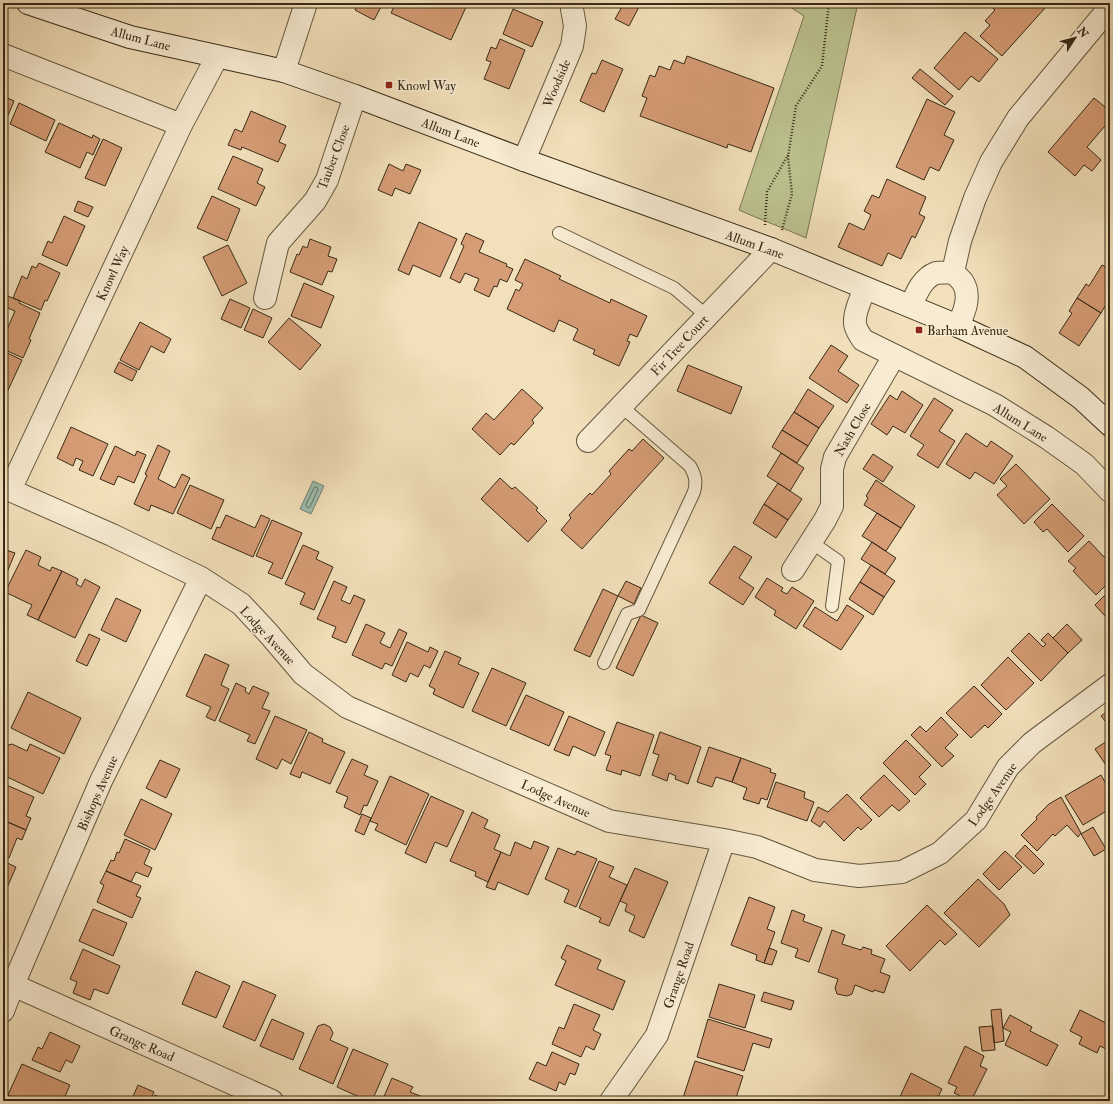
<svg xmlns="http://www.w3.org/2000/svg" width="1113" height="1104" font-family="'IM FELL Double Pica',serif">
<rect width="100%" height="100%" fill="#f2e0ba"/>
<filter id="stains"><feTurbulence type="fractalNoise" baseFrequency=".005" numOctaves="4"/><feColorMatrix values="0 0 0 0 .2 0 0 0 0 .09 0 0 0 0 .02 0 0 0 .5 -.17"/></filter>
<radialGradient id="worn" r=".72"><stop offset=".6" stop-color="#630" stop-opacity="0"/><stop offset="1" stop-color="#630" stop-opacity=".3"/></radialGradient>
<path fill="#bcc28f" stroke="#7a7653" d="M784,3H858L806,238C784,228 761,220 739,210L804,16Z"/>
<path fill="#9bbdae" stroke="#738272" d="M313,481L324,486L311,514L300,509Z"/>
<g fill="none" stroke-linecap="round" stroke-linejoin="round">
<path stroke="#6a7462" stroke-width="1" d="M315,487H317L318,489L310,507L308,508L306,505Z"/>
</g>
<path fill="#d59c75" stroke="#382a17" d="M359,3H383L374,20L355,10Z
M396,3H463L462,5L466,7L451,40L391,13Z
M624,3H641L629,26L615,19Z
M987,3H1039L1045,8L1002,56L980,36L990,25L985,21L995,10Z
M513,9L543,22L532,47L503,34Z
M965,32L998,59L979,82L971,76L959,90L934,68Z
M500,39L525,50L509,89L484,79L491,62L486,60L491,47L496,49Z
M687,56L774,88L751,152L728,144L727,148L640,116L647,98L642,96L650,75L655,77L659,66L670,70L674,60L684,64Z
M602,60L623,69L604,112L580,101L592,73L596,74Z
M920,69L953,96L945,105L912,78Z
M3,96L14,101L7,118L3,116Z
M1094,98L1110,111V120L1087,147L1101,160L1092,171L1084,165L1075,176L1048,152Z
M927,99L955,112L944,135L954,140L939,171L930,167L924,180L896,167Z
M19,103L55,120L46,141L10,124Z
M251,111L286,126L279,142L286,145L278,162L242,147L241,150L228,145L235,129L242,132Z
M59,123L92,138L93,135L100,139L93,155L87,152L80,168L45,152Z
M103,139L122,148L105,186L85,178Z
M233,156L263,169L257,183L265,187L256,206L218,189Z
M389,164L403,171L406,164L421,170L410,194L395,188L392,196L378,190Z
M887,179L926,197L919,214L925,217L915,238L912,236L901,259L888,253L882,266L838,247L849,223L864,230L871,215L864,211L872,195L879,198Z
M212,196L240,209L227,241L197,228Z
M78,201L93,207L88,217L74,211Z
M64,216L85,226L67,266L42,255L48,241L52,243Z
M419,222L457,239L440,277L413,265L409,275L398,270Z
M466,233L484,241L479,252L507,264L506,266L513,269L507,282L500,279L497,287L494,286L489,297L474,290L479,279L465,273L460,283L450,278L464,246L461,244Z
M310,239L331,247L328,256L337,259L332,272L328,271L322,285L290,272L297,254L299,255L303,246L307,248Z
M228,245L247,283L222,296L203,257Z
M525,259L561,276L559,279L610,303L611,299L647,316L637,337L630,334L627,341L630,342L619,366L593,354L595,350L573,340L578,329L559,320L554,332L507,309L516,289L519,291L523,284L515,280Z
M39,263L60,273L47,301L45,300L41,310L13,298L22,276L27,279L32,266L36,268Z
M1102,265L1110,269V298L1101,313L1077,298L1086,284L1089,286Z
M304,283L334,296L321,328L291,316Z
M3,294L20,301L19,303L40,313L29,339L31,340L23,358L3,349V344L5,340L3,339L15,311L3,306Z
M1077,298L1101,313L1079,346L1059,333L1072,313L1069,311Z
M230,299L250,308L241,328L221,319Z
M253,309L272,318L263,338L244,330Z
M289,318L321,345L300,370L268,342Z
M140,322L171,339L164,353L151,346L139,370L120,360Z
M831,345L848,356L838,371L859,385L847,403L809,378Z
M3,351L22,360L3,401Z
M119,362L137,371L132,381L114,372Z
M688,365L742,387L731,414L677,391Z
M522,389L543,408L532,420L534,423L514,445L511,443L500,455L472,429L486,413L494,420Z
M808,389L834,406L819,428L794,412Z
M902,391L923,405L905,433L893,426L887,435L871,424L890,395L897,400Z
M934,398L953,410L939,431L955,441L938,468L917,455L924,445L910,436Z
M794,412L819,428L808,446L782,430Z
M71,427L108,444L93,476L79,470L83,461L76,458L73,466L57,458Z
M782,430L808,446L797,463L772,447Z
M966,433L987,447L991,441L1013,456L994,484L975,472L970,479L946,464Z
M643,439L664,458L582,549L561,530L571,518L569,515L590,493L592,495L611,474L609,471L629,449L632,451Z
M158,445L170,451L158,479L175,488L182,474L190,478L173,514L151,505L149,511L134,504L147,475L145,474Z
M115,446L135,456L137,451L146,455L134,483L118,476L114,485L100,479Z
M781,453L804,468L790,491L767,476Z
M873,454L893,467L883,482L863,469Z
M1016,464L1050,499L1024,524L997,495L1007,486L1000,479Z
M500,478L512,489L515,487L538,508L536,510L547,521L528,542L481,499Z
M876,480L915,506L901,528L864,505L868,498L866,496Z
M778,483L802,499L788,520L764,504Z
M190,485L224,500L211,529L177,513Z
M764,504L788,520L776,538L753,523Z
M1052,504L1084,536L1068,552L1047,529L1043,532L1034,522Z
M877,513L901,528L886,551L862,536Z
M226,515L255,528L261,515L270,519L253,557L212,539L217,527L220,528Z
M272,520L302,533L282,579L268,573L273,563L256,556Z
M3,539L7,540L3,549L15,553L3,582Z
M1089,541L1104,557L1110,551V581L1096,595L1073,571L1076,568L1068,561Z
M872,542L896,558L885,574L861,559Z
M303,545L319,552L316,559L333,567L314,610L300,604L305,593L285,584Z
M734,546L752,557L739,578L754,588L743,605L709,583Z
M26,550L41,557L38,565L50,571L52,567L62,571L38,620L27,615L32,605L5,592Z
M871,565L895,581L884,597L860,582Z
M62,571L78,579L76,584L81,587L85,579L100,587L75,638L38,620Z
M767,578L783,588L781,591L787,594L792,587L814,601L796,629L774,615L776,611L755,597Z
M334,581L347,587L341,600L350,604L354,595L365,600L346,643L332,637L336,627L317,619Z
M626,581L641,588L634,604L618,596Z
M860,582L884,597L873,615L849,599Z
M603,589L618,596L590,657L574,650Z
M1110,590V611L1105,616L1095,605Z
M116,598L141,610L126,642L101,630Z
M847,605L864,616L841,650L803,626L815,607L837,621Z
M641,615L658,623L633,676L616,668Z
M366,624L385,633L380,643L390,648L399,629L407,633L392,666L385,663L382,669L352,655Z
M1067,624L1082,640L1068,653L1053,638Z
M1029,633L1043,647L1046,644L1041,640L1048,633L1068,653L1041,681L1011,651Z
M89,634L100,639L87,666L76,661Z
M407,642L428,652L430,647L438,651L430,668L424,665L418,677L410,673L406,682L392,675Z
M445,651L461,658L458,664L479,673L463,708L433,694L435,689L429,686Z
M205,654L229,665L221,685L229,689L215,721L206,717L211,707L186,696Z
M1008,657L1034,683L1006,710L981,685Z
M492,668L526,683L506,726L472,711Z
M236,683L246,688L245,691L249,694L253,686L269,693L262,708L270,711L255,744L247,741L250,735L219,721Z
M974,686L1002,714L988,728L985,725L971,738L946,713Z
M28,692L81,718L64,754L11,728Z
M526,695L564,712L549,746L510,729Z
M1110,709V727L1101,716Z
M275,716L307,730L291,764L282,759L277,769L256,759Z
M569,716L605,732L595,756L573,746L569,756L554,750Z
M941,717L958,735L945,748L954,756L942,767L911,735L920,726L926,732Z
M617,722L654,735L640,776L622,770L621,775L606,770L611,756L605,754Z
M309,732L323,739L322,742L345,752L330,784L302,772L300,778L290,774Z
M660,732L701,747L688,784L675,779L676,776L669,773L667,781L652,775L659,755L653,753Z
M1110,739V767L1108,768L1095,749Z
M906,740L931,765L919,777L926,784L915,795L883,763Z
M12,744L27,751L30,744L60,758L43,794L3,775V751L5,746Z
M709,747L741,758L732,782L716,777L712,787L697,782Z
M741,758L771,769L770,772L776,774L767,800L761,798L759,804L743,799L747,788L732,782Z
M352,759L368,766L364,775L378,781L367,806L364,805L360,815L344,807L348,797L336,792Z
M160,760L180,769L166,798L146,788Z
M884,775L910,801L899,811L892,805L879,817L860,798Z
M1101,775L1110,791V809L1083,825L1065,796Z
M390,776L429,794L406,845L375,830L378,824L370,821Z
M776,782L805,792L804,798L814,802L807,821L767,807Z
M4,784L34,797L26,816L31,818L26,830L3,820Z
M847,794L872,820L861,830L858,827L844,841L824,821L820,827L811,821L818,807L828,812Z
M431,796L464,811L447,847L435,842L426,863L405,853Z
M1061,797L1081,833L1078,837L1067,825L1055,836L1053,834L1037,851L1021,835L1037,819L1036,817L1049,804Z
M141,799L172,814L155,850L124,835Z
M472,812L488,820L484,828L500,835L494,849L501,852L488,882L475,876L476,872L450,861Z
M362,814L371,818L364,835L355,831Z
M3,820L26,830L22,840L17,838L9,858L3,855Z
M1093,827L1106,849L1094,856L1081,834Z
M125,839L150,850L144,864L152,868L148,877L136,872L131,882L106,871L111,860L114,861L117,852L119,853Z
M534,841L549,847L528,895L498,882L495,890L486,887L501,852L510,856L515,842L531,849Z
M1025,845L1044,864L1034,874L1015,856Z
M558,848L575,855L577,851L597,859L576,907L564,902L569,890L545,879Z
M1005,851L1022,867L999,890L983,874Z
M3,861L16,867L3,897Z
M599,861L614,867L609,877L627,885L609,926L599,922L601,918L579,908Z
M635,868L668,882L644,938L629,931L635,916L625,911L627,904L620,901Z
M106,871L141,886L136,896L141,898L132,918L97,902L104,885L100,883Z
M978,879L1004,904L1010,915L979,947L944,913Z
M749,897L775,907L767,929L775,932L764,963L756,960L757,955L731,945Z
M927,905L957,934L945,945L940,940L910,971L886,946Z
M93,909L127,923L113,956L79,941Z
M792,910L805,915L803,921L822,928L809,962L795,957L798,949L781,943Z
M832,930L845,935L842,944L861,950L863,947L872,950L871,954L885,959L880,972L890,976L884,993L874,990L873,992L855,985L852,994L847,996L837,994L835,988L838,979L818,972Z
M567,945L601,960L597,969L625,981L613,1010L555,985L566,961L561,958Z
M769,948L777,951L772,965L764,963Z
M83,949L120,966L108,994L94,989L90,1000L73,993L77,982L70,979Z
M196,971L230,986L216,1018L182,1004Z
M243,981L276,995L255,1041L223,1027Z
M719,984L755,995L745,1028L709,1017Z
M764,992L794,1001L791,1010L761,1001Z
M574,1004L600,1015L593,1030L601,1034L594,1050L586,1046L581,1057L552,1044L559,1027L564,1029Z
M1001,1009L1004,1041L994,1043L991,1010Z
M1080,1010L1110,1025V1051L1100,1046L1097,1053L1079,1044L1082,1037L1070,1031Z
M1010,1015L1032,1027L1030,1031L1058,1045L1047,1066L1005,1045L1011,1032L1003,1028Z
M272,1019L304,1033L293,1060L260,1046Z
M708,1019L772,1039L769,1048L753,1043L744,1071L697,1057Z
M324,1024L330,1027L333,1033L330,1040L348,1048L333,1084L299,1069L318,1026Z
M993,1026L995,1050L982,1051L979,1027Z
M50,1032L80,1046L72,1063L66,1060L60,1072L32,1060L38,1047L42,1049Z
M965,1046L984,1056L980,1066L987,1069L971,1101L954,1093L957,1087L948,1083Z
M353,1049L388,1064L372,1101H368L337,1087Z
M552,1052L579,1064L575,1075L570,1073L565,1085L559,1082L556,1091L529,1079L537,1062L546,1066Z
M695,1061L743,1076L735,1101H682Z
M22,1064L70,1085L63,1101H21L8,1095Z
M911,1073L942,1089L936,1101H898Z
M392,1078L413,1087L410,1092L423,1097L421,1101H382Z
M138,1085L154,1092L150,1101H131Z
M155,1095L167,1101H152Z"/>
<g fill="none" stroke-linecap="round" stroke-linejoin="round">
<defs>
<path id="service" d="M559,233L674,288L707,316
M811,542L838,561L832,606
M604,663L627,614L639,610L694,492C697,481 695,475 690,466L621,406"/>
<path id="minor" d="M3,55L181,125
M284,71L306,3
M524,160L572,46L575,26L571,3
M953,272L960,241L975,198L991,162L1018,118L1110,7
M865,289C861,297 854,314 855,323C855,329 860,335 863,340L995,405L1046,437L1084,464L1110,491
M265,298L278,243L315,201L327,180L355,96
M911,306C916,294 922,278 936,273C941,272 948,273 953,272C956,275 959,278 962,281C972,295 964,313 958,326
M588,441L771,249
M3,487L112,535L201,578L241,604L269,634L303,674L347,707L609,821L724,840L757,847L815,870L859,876L902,872L940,853L976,820L1008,767L1032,743L1110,685
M10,490L181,125L217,57
M793,570L825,520L832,506V469L835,457L894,356
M13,985L272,1101
M3,1011L13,985L101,781L201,578
M611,1101L657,1035L724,840"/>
<path id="secondary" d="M28,3L130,37L284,71L355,96L524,160L771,249L958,326L1025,357L1081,398L1110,425"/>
</defs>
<use href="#service" stroke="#665840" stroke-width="14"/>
<use href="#minor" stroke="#665840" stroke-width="24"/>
<use href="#secondary" stroke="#382a17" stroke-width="24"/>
<path stroke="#382a17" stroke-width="2.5" stroke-dasharray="1 2" stroke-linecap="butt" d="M765,225L767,192L788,155
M782,230L792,194L788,157L796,106L822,66L829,3"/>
<use href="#service" stroke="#f7ebd2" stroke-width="12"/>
<use href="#minor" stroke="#f7ebd2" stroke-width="22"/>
<use href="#secondary" stroke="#f7ebd2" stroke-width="22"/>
</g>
<g fill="#8f2418" stroke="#f7ebd2" stroke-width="1.5">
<rect x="385" y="81" width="8" height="8" rx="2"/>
<rect x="915" y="326" width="8" height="8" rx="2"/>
</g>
<g text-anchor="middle" stroke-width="3" stroke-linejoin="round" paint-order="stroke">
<g font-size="13" fill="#382a17" stroke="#f7ebd2">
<text transform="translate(141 38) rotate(15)" y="5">Allum Lane</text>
<text transform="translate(556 83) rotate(-67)" y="5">Woodside</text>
<text transform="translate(451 132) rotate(21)" y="5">Allum Lane</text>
<text transform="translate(333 157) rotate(-69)" y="5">Tauber Close</text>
<text transform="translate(755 244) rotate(20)" y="5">Allum Lane</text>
<text transform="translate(112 273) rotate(-65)" y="5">Knowl Way</text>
<text transform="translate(679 345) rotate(-47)" y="5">Fir Tree Court</text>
<text transform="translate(1021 422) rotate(32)" y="5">Allum Lane</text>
<text transform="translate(852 429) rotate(-60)" y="5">Nash Close</text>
<text transform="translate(268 635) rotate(47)" y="5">Lodge Avenue</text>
<text transform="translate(97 793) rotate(-66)" y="5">Bishops Avenue</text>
<text transform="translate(992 794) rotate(-55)" y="5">Lodge Avenue</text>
<text transform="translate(556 798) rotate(24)" y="5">Lodge Avenue</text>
<text transform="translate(678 975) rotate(-71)" y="5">Grange Road</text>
<text transform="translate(142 1043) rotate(24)" y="5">Grange Road</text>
</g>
<g font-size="13" fill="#382a17" stroke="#f7ebd2" text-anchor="start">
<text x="397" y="90">Knowl Way</text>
<text x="927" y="335">Barham Avenue</text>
</g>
</g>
<rect width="1113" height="1104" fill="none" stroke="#f2e0ba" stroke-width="16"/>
<rect x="4" y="4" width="1105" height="1096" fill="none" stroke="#382a17" stroke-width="2"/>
<rect x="8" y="8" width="1097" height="1088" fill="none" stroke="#382a17"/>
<g transform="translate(1075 38) rotate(54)" stroke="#f7ebd2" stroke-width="3" paint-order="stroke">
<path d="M0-3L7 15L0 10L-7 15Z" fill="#382a17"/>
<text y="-6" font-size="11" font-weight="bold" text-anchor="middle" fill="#382a17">N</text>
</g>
<rect width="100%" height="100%" filter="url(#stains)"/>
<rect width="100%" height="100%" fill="url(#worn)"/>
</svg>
